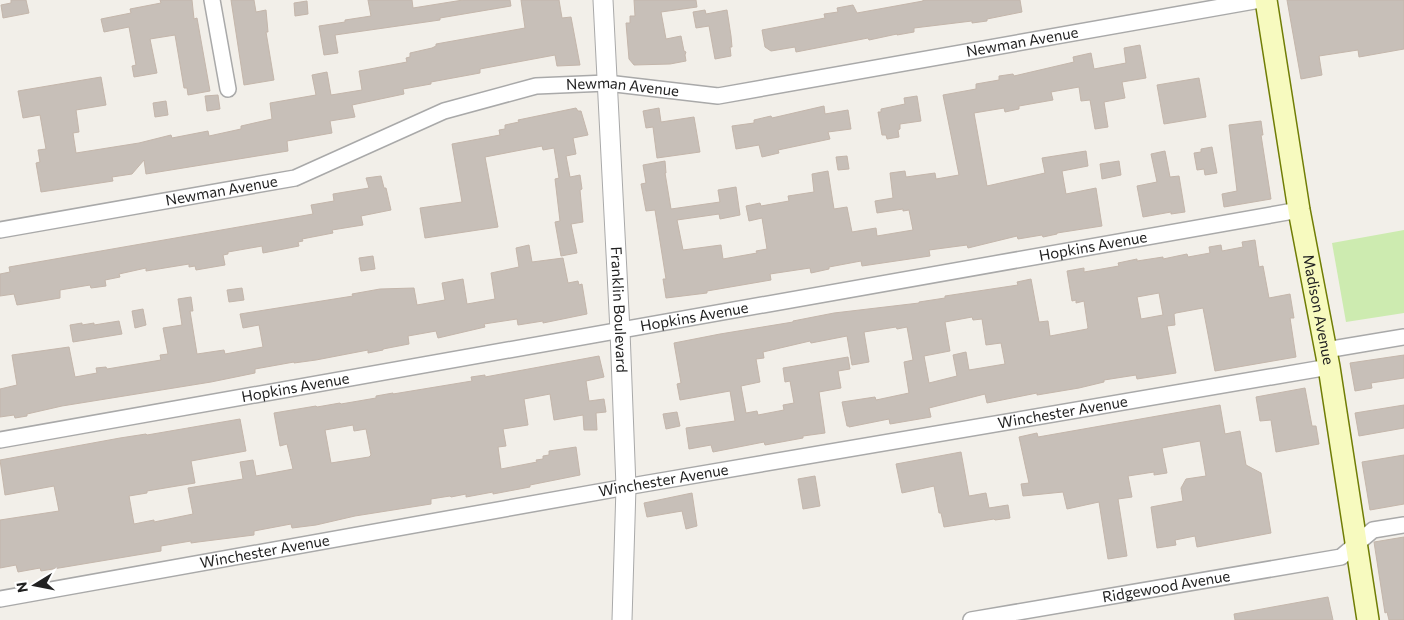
<svg xmlns="http://www.w3.org/2000/svg" width="1404" height="620" font-family="Commissioner,sans-serif">
<rect width="100%" height="100%" fill="#f2efe9"/>
<path fill="#cdebb0" d="M1404,230V313L1346,322L1332,243Z"/>
<path fill="#c7bfb8" stroke="#c4b6ab" fill-rule="evenodd" d="M11,0H26L29,13L3,18L1,5L11,3Z
M160,0H192L194,19L197,18L210,91L188,95L187,88H184L175,35L150,39L157,73L134,77L132,66L136,65L129,27L104,32L101,19L131,13L130,9L161,3Z
M231,0H254L256,12L266,10L268,32H266L274,80L244,85Z
M368,0H412L413,8L463,0H510L511,6L440,18V20L335,35L338,53L324,55L319,26L345,22V20L371,16Z
M521,0H559L562,18L571,17L580,65L557,66L555,55L480,69V73L431,82V84L403,89L404,94L352,105L355,117L330,121L332,133L287,141L288,151L146,174L144,160L132,174L112,177L113,181L41,192L36,163L40,162L38,150L46,149L40,115L23,118L18,91L101,77L106,105L76,110L79,132L73,133L76,153L139,143L171,135L172,138L208,131L209,136L241,129V126L272,119L270,103L316,95L312,75L327,72L331,95L362,90L359,71L407,62L406,58L410,57V53L432,48L436,46V44L525,28Z
M634,0H696L697,7L661,12L666,39L681,36L684,51L686,52L685,55L686,61L670,64L634,65L629,59L626,23H630V16H635Z
M923,0H1020L1022,12L987,19V21L972,23V21L914,28V32L897,35V34L869,40L868,38L796,52L795,47L771,51L765,47L762,30L825,18L824,14L838,12L837,8L853,5L857,13L923,1Z
M1287,0H1404V49L1359,57L1358,50L1319,56L1322,75L1301,79Z
M307,1L308,14L295,16L294,3Z
M705,10L706,14L727,10L731,36L732,47H730L731,56L715,59L709,26L696,28L693,12Z
M1140,45L1146,78L1122,82L1125,98L1104,102L1108,127L1095,129L1090,100L1081,101L1079,87L1051,92L1053,100L1019,106V109L1005,112L1004,108L974,113L987,186L1045,173L1042,158L1086,151L1088,166L1062,171L1066,194L1096,188L1102,226L1057,233V234L1043,237L1042,235L1018,239L1017,236L968,248L967,245L929,250L930,256L862,266L861,261L829,267V269L811,273L810,268L770,274L771,280L707,291V293L666,298L663,279H666L655,210L646,211L641,184L646,183L643,165L665,161L666,173H665L671,209L720,202L718,190L736,187L740,215L720,219L719,214L677,220L683,250L721,245L723,259L757,253L756,251L767,249L762,218L749,221L746,206L760,203L761,206L789,201L788,196L814,192L812,174L828,171L834,209L847,207L852,232L876,228L877,236L913,230L909,210L903,211V209L877,213L875,201L893,198L890,173L905,171L906,177L935,173L936,179L959,175L943,95L976,89V84L999,80V76L1013,74L1014,76L1074,62L1073,57L1091,53L1094,69L1126,63L1124,48Z
M1199,78L1206,117L1164,124L1157,85Z
M218,95L220,109L207,111L205,96Z
M917,96L921,121L900,124V129L898,130L899,137L887,139L886,135H882L878,112H881V109L905,104L904,98Z
M166,101L168,115L155,117L153,103Z
M824,106L825,114L848,110L851,129L828,132L830,139L778,150L779,153L762,157L759,145L736,149L732,126L754,123V120L771,116L772,118Z
M576,108L578,111H581L588,135L573,138L576,154L566,156L570,177L580,175L582,189L580,190L583,222L571,224L577,253L561,256L555,222L560,221L555,179L559,178L554,148L543,150L542,146L485,157L498,227L425,238L420,208L462,202L452,144L500,135L499,130L505,129V125L519,122L518,120Z
M659,108L661,122L694,117L700,152L657,158L653,127L646,128L643,111Z
M1261,121L1263,135H1261L1271,199L1224,207L1222,194L1237,191L1229,125Z
M1212,147L1217,173L1205,175L1204,169L1197,170L1194,153L1201,152V149Z
M1165,151L1170,177L1179,176L1185,212L1171,214V212L1143,217L1137,186L1157,182L1151,154Z
M847,156L849,169L838,170L836,157Z
M1119,161L1121,175L1102,179L1100,164Z
M381,176L384,188H386L391,210L361,216L363,225L332,230L333,233L302,239L303,241L298,242L299,246L263,253L262,246L228,252V254L223,255L225,265L196,270L195,266L189,267V264L146,271V268L119,274L120,277L105,280L106,286L91,288L90,285L60,290V298L42,301L17,305L14,294L0,296V274L10,272L9,267L313,214L311,205L334,201L333,194L369,188L366,178Z
M1255,240L1259,267L1263,266L1269,298L1290,294L1294,318H1290L1296,357L1215,371L1203,308L1176,313L1174,314L1175,325L1167,326L1176,373L1137,379L1136,375L1104,380V382L1079,388L1037,395V393L987,403L985,394L929,408L931,417L890,424L889,419L849,427V426H847L842,402L875,397L876,400L909,393L904,362L913,360L907,327L897,329L896,327L864,332L869,362L852,365L847,336L811,343L810,341L763,352L764,358L756,359L760,382L741,386L746,413L757,411L758,415L784,410L783,405L794,403L790,381L785,382L783,368L848,357L850,369L838,371L841,388L819,392L825,433L803,436V438L765,445L764,442L713,452L711,445L689,449L686,428L735,421L730,391L680,400L677,384L681,383L674,343L720,334L793,322V321L834,313L919,303V302L945,298V296L1018,285L1017,282L1031,279L1039,322L1048,321L1050,336L1087,329L1088,328L1084,301L1076,303V300L1072,301L1067,271L1084,268V272L1119,266L1118,263L1137,259V261L1163,257V259L1187,254L1188,257L1210,253L1209,247L1221,245L1222,251L1243,247L1242,242ZM1159,293L1163,315L1141,319L1137,297ZM972,317L973,320L982,319L986,345L1001,343L1005,364L969,370L966,352L953,355L957,376L929,383L924,356L950,351L945,322Z
M529,245L532,262L563,258L568,283L578,281L579,285L582,284L587,314L543,323V321L518,325L517,319L484,324L485,327L438,338L436,331L408,336L409,344L383,349V350L368,353V350L316,360L294,363V362L255,369V373L211,382L62,406L27,414V416L15,418L14,415L0,417V389L17,385L12,355L69,347L75,377L97,373L96,368L106,367L107,369L161,360L160,355L168,354L163,328L182,325L178,299L191,297L193,311H190L197,354L224,350L225,354L263,347L259,325L243,328L240,314L353,296L352,294L380,289L414,288L417,305L445,300L442,283L463,279L467,304L495,299L491,273L519,267L516,248Z
M373,256L375,269L361,271L359,258Z
M242,288L244,300L229,302L227,290Z
M143,309L146,325L135,328L132,311Z
M119,321L122,334L73,342L70,325L82,323V325L94,323V325Z
M1404,355V378L1371,383L1372,388L1355,391L1350,363Z
M599,356L604,377L586,381L589,401L604,399L606,412L596,413L597,430H584L583,415L554,420L550,394L524,399L528,425L503,429L506,446L498,447L501,469L537,462L536,460L543,459V456L549,455V451L576,447L580,475L530,485V487L493,494V492L466,497V494L451,497L450,496L431,499V504L355,516L316,525L292,528L291,524L254,531V535L198,542L191,543V541L161,546V551L41,571L40,568L18,572L16,565L0,568V520L59,511L54,486L5,495L0,460L120,438L146,434L147,435L240,419L246,451L191,461L195,483L147,491V493L129,496L134,524L154,520V522L193,514L188,488L243,479L240,462L253,460L256,476L293,469L287,444L280,446L274,413L316,406L317,407L340,403L341,404L376,398V396L393,393V394L472,381L471,377L485,375V377ZM353,425L354,431L366,429L371,455L369,457L331,463L325,430Z
M1305,388L1312,426H1316L1319,444L1276,452L1271,420L1260,421L1256,397Z
M1220,405L1225,434L1240,431L1246,465L1261,473L1271,533L1197,547L1195,536L1175,540L1176,545L1157,548L1151,507L1183,501L1181,488L1186,479L1206,476L1200,441L1162,448L1167,473L1154,475V472L1128,476L1132,497L1118,499L1127,556L1108,559L1099,502L1067,509L1063,492L1023,496L1021,484L1029,483L1019,437L1037,433L1038,437Z
M1404,405V428L1359,436L1355,413Z
M677,412L680,426L666,429L663,414Z
M961,452L969,496L986,493L989,508L1008,505L1010,518L995,520L994,519L944,527L941,513H939L934,486L902,493L896,464Z
M1404,455V504L1370,510L1362,462Z
M815,476L820,506L803,509L798,479Z
M692,493L697,526L686,529L682,511L647,517L644,503Z
M1404,537V620H1389L1387,612L1385,613L1374,542Z
M1328,597L1333,620H1235L1234,614Z"/>
<g fill="none" stroke-linecap="round" stroke-linejoin="round">
<defs>
<g id="minor">
<path d="M212,0L228,89"/>
<path id="s1" d="M0,230L295,178L444,111L536,86L607,83L718,96L1260,0"/>
<path d="M1326,350L1404,337"/>
<path id="s2" d="M0,440L1299,210"/>
<path id="s3" d="M0,599L643,484L1329,367"/>
<path id="s4" d="M971,620L1341,557L1373,530L1404,525"/>
</g>
<g id="tertiary">
<path id="s5" d="M603,0L620,331L626,487L622,620"/>
</g>
<g id="secondary">
<path id="s6" d="M1266,0L1299,210L1329,367L1368,620"/>
</g>
</defs>
<use href="#minor" stroke="#a9a9a9" stroke-width="18"/>
<use href="#tertiary" stroke="#a9a9a9" stroke-width="21"/>
<use href="#secondary" stroke="#707d05" stroke-width="24"/>
<use href="#minor" stroke="#fff" stroke-width="15"/>
<use href="#tertiary" stroke="#fff" stroke-width="19"/>
<use href="#secondary" stroke="#f7fabf" stroke-width="21"/>
</g>
<g text-anchor="middle" stroke-width="4" stroke-linejoin="round" paint-order="stroke">
<g font-size="15" fill="#222" stroke="#fff">
<text dy="5" stroke="none"><textPath href="#s1" startOffset="1050">Newman Avenue</textPath></text>
<text dy="5" stroke="none"><textPath href="#s1" startOffset="645">Newman Avenue</textPath></text>
<text dy="5" stroke="none"><textPath href="#s1" startOffset="225">Newman Avenue</textPath></text>
<text dy="5" stroke="none"><textPath href="#s2" startOffset="1110">Hopkins Avenue</textPath></text>
<text dy="5" stroke="none"><textPath href="#s5" startOffset="310">Franklin Boulevard</textPath></text>
<text dy="5" stroke="none"><textPath href="#s6" startOffset="314">Madison Avenue</textPath></text>
<text dy="5" stroke="none"><textPath href="#s2" startOffset="705">Hopkins Avenue</textPath></text>
<text dy="5" stroke="none"><textPath href="#s2" startOffset="300">Hopkins Avenue</textPath></text>
<text dy="5" stroke="none"><textPath href="#s3" startOffset="1079">Winchester Avenue</textPath></text>
<text dy="5" stroke="none"><textPath href="#s3" startOffset="674">Winchester Avenue</textPath></text>
<text dy="5" stroke="none"><textPath href="#s3" startOffset="269">Winchester Avenue</textPath></text>
<text dy="5" stroke="none"><textPath href="#s4" startOffset="198">Ridgewood Avenue</textPath></text>
</g>
</g>
<g transform="translate(35 585) rotate(260)" stroke="#ffffff" stroke-width="4" paint-order="stroke">
<path d="M0-4L9 19L0 12L-9 19Z" fill="#222222"/>
<text y="-8" font-size="14" font-weight="bold" text-anchor="middle" fill="#222222">N</text>
</g>
</svg>
